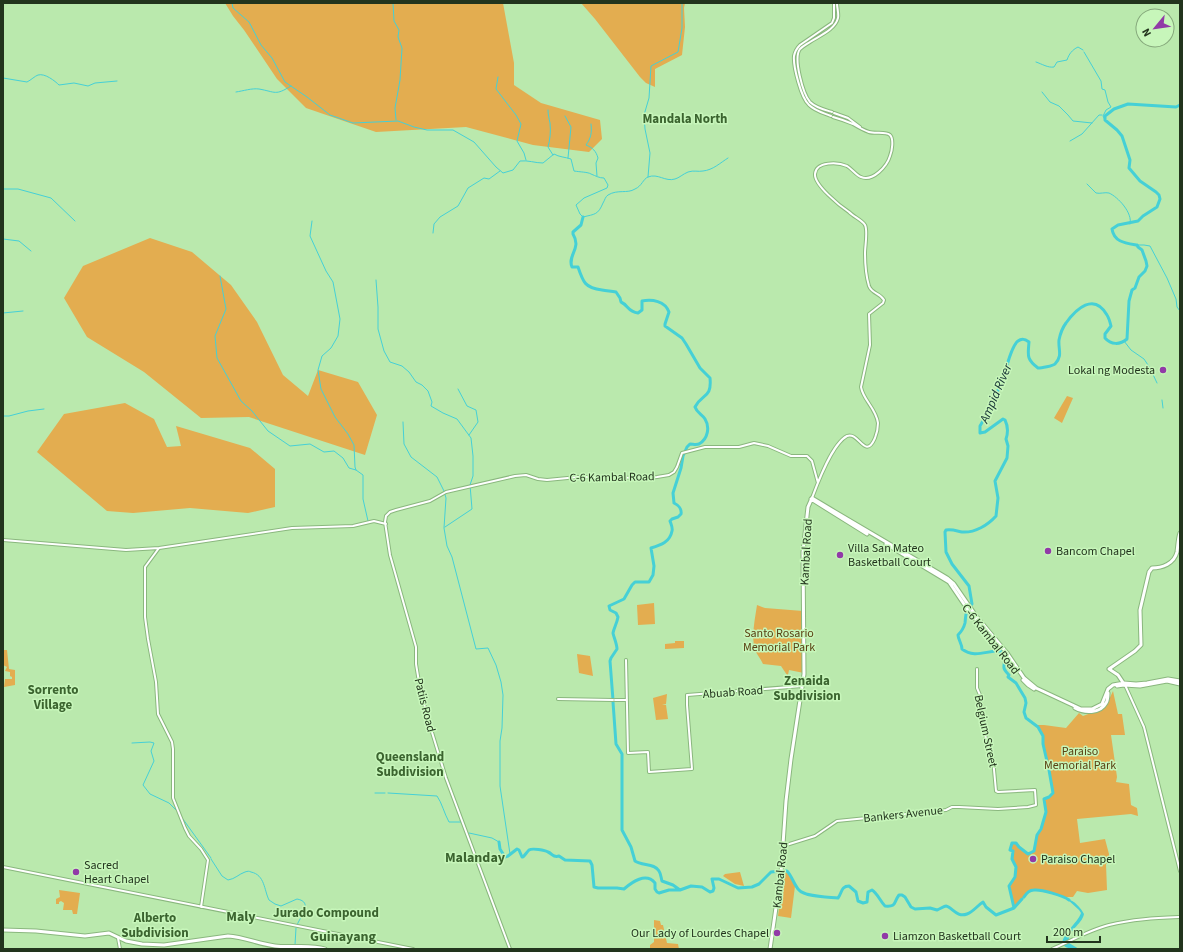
<svg xmlns="http://www.w3.org/2000/svg" width="1183" height="952" font-family="'Source Sans 3',sans-serif">
<rect width="100%" height="100%" fill="#bae9ad"/>
<path fill="#e3ad50" d="M225,3H503L514,63V85L541,103L600,120L602,139L589,152L533,145L466,127L376,132L306,108L277,79L244,30L233,16Z
M581,3H685L684,8L685,27L682,55L655,69V87L646,83L640,77L595,19Z
M150,238L192,252L231,285L257,322L283,375L308,396L318,370L358,382L377,415L365,455L249,417L201,418L144,372L87,337L64,298L83,266Z
M1067,396L1073,398L1062,423L1054,418Z
M125,403L154,419L167,447L181,446L176,426L250,448L275,469V507L248,513L190,508L133,513L107,511L37,452L64,414Z
M654,603L655,624L638,625L637,605Z
M757,605L765,608L803,611L804,673L789,670L788,675H787L781,666L763,664C761,659 757,655 755,650C751,636 755,619 757,605Z
M675,641H684V648L665,649V644L675,643Z
M3,650H7L9,669L15,670V685L4,687L5,679H12V677L10,676V672L5,671L7,667L3,665Z
M577,654L590,656L593,676L579,673Z
M1113,691L1118,714H1122L1125,735H1111L1117,777L1116,782L1129,784L1131,805L1137,808L1138,816L1131,814L1077,819L1080,843L1105,839L1109,854V863L1106,864L1107,890L1088,893L1077,891L1073,897H1063L1035,889L1028,892L1014,908L1009,886L1015,877L1016,867L1012,859L1013,851L1010,850L1012,843H1016L1019,847L1028,854L1034,851L1037,835L1041,829L1046,812L1044,799L1049,797L1053,793L1049,770L1043,744V736L1041,730L1038,728V725H1044L1066,728L1079,713L1083,716L1099,710L1106,706Z
M667,694L666,704L662,705H666L668,719L656,720L653,698Z
M740,872L744,886L735,884L723,876L725,874Z
M784,872L789,874L795,886L791,918L778,916Z
M59,890L80,893L77,914H73L72,910H63L64,903L61,901L59,902V904H56V899L60,897Z
M654,920L660,921L661,925H663L667,943L678,944L679,949H650V945L654,942Z"/>
<path fill="#45d0d6" d="M1067,899C1074,900 1081,908 1084,914C1082,925 1067,930 1069,943L1079,949C1043,949 1077,926 1081,913L1079,910Z"/>
<g fill="none" stroke-linecap="round" stroke-linejoin="round">
<path stroke="#45d0d6" stroke-width="1" d="M232,3L233,8L249,22L261,45L272,58L285,82L307,97L330,115L353,123L398,121L414,127L427,130H453L474,142L496,167L503,173L513,170L520,161C528,160 535,163 543,163L554,154C559,157 565,157 571,159L574,171C580,172 588,172 591,174C596,176 599,178 604,178L608,185L607,188L584,198L576,205L580,214L583,217C595,214 598,215 603,203C605,200 605,197 608,195C618,189 627,194 635,189C642,186 643,179 648,177C658,173 665,182 675,179C679,178 683,174 688,172C694,170 698,172 703,171C713,170 720,163 728,158
M393,3L394,21L399,30L398,37L402,48L400,80L395,108L396,120
M1084,52L1101,81L1102,89L1105,90L1108,102L1111,107L1106,110L1103,116L1105,120
M1036,62C1042,64 1048,68 1054,67L1057,62L1067,60C1069,54 1072,50 1078,47L1083,50
M498,77L496,89L516,115L521,124L517,141L524,153L526,160
M3,78L27,82C31,80 35,76 38,75C45,73 55,81 59,85L74,83L88,86L95,83L117,81
M236,92C243,91 252,88 259,89C276,92 275,96 291,86
M1042,92L1050,102L1059,106L1068,115L1073,121L1092,123
M548,110C548,115 549,118 550,123C551,131 550,140 548,147L553,155
M565,116L571,127L568,158
M591,124C592,133 591,138 586,145C593,148 596,151 598,158L596,163L597,176
M1070,141L1082,134L1099,115H1102
M648,177L650,153L645,129L644,115L649,98L651,66L678,52L682,28V3
M1087,184L1096,193C1100,194 1105,192 1109,193C1118,197 1133,213 1130,224
M3,189H18L51,198L75,221
M312,221L310,236L326,271L333,282L340,319L338,336L331,348L322,356L318,370L321,389L335,417L348,434L354,445L355,467L356,470
M433,233L434,224L440,217L458,206L468,188L484,178L489,179L500,171
M3,239L19,241L31,251
M1137,245H1144L1150,246L1167,278L1176,299L1177,307L1180,311
M220,276L226,309L215,336L217,358L241,401L252,411L268,431L290,446L310,444L324,452L334,451L343,458L349,468L356,470L363,475V499L368,521
M376,280L378,307V329L384,351L390,362L402,366L409,372L416,382L422,385L428,391L432,402L431,406L443,413L457,419L471,438L473,456V476L470,485L472,509L445,527
M3,313L23,311
M1124,341L1131,350L1144,359L1150,368L1157,383
M458,389L467,406L476,410L478,422L469,435
M1162,400L1163,408
M3,416H9L28,411L44,409
M403,422L404,444L411,457L437,477L444,491L446,498L444,528L447,546L452,557L476,649L488,648L496,665L501,682L503,695L502,728L500,741V786L510,854
M132,743L150,742L154,743L151,751L154,761L143,785L150,794L169,803L178,812
M375,793H385
M388,793L437,796C442,803 444,813 449,822H461L460,821
M180,815L211,858
M469,833L492,838L499,842
M211,859L222,876L228,880C235,879 239,874 245,872C248,871 249,871 251,872C265,875 264,890 269,900L275,904L281,906L297,899C314,902 300,917 297,925
M295,945L296,928"/>
<path stroke="#45d0d6" stroke-width="3" d="M583,217L581,225L573,232V234C582,249 567,255 572,267H578C583,282 585,288 602,290C607,291 611,291 616,292L620,298L621,302C628,305 628,312 638,313L642,310V301C652,299 665,301 669,312L665,324V326L682,338L686,344L700,368L710,378C712,399 702,393 695,407C697,413 702,414 705,419C710,427 708,439 699,444C696,445 693,444 690,444L687,447L683,456L681,468L673,493L674,503C678,505 682,509 681,514L678,517L672,519L670,521C671,524 673,528 672,531C670,542 661,545 651,548L654,566L653,575L649,582H635L632,585L624,599L609,606L610,610L616,613L618,617C617,623 614,628 613,633C613,635 617,644 617,649L611,658L610,661L613,700
M613,702L616,744L622,754V830L631,847L635,861C642,866 655,863 659,871C661,874 661,878 662,881L673,885L680,890
M499,842L500,849L505,857L508,856L517,849L519,850L522,857H523C525,855 527,852 529,850C532,848 545,850 548,852C553,854 553,858 559,856L565,860L590,861L592,865L594,887L598,888H617L624,889C632,882 646,872 655,883V889L657,892L659,893L669,890H680L691,886L702,887L710,892L713,891L714,888L712,879H719L738,888L752,887L759,884L771,872L781,871
M784,871H787C792,876 794,885 799,890C805,897 829,897 838,898C842,893 841,886 849,886L856,892L858,901L863,903L867,902L868,892L872,890C878,894 880,901 885,906C897,907 893,903 899,895H902L905,897L911,907L915,909L930,908L937,910C940,909 944,906 946,906C952,907 957,918 967,914C973,912 978,905 983,902L986,907L996,915L1014,908L1022,899
M1024,897C1027,893 1029,890 1034,890C1041,889 1064,896 1069,900
M1014,908L1009,886L1015,877L1016,867L1012,859L1013,851L1010,850L1012,843H1016L1019,847L1028,854L1034,851L1037,835L1041,829L1046,812L1044,799L1049,797L1053,793L1049,770L1043,744V736L1038,727L1026,718L1024,712L1026,703L1025,698L1016,683L1008,677L1009,675C1000,666 1006,667 1004,657C1003,655 1002,653 1001,651C987,650 975,659 962,649C962,644 958,639 958,635C961,632 964,627 965,623C966,614 965,611 972,604L969,586L952,564L946,552L945,532L946,530C952,529 957,531 962,532C975,533 988,525 996,516L998,498L995,481L1007,458L1008,446L1006,439C1008,433 1008,426 1005,420L1003,419L985,432L980,433V426C989,412 998,391 1004,375C1007,367 1011,346 1018,341C1022,338 1025,339 1029,342C1028,355 1026,359 1038,368C1041,368 1053,366 1055,364C1063,356 1058,349 1059,340C1060,335 1063,327 1066,323C1076,309 1094,292 1107,315C1109,318 1110,322 1111,326L1105,334V338C1111,345 1120,345 1127,339L1129,301L1132,290L1135,288L1139,277L1145,271L1147,266L1146,261L1142,250L1138,247L1137,245C1125,243 1114,242 1112,229L1118,225L1138,221L1143,216L1157,207L1160,199L1159,195L1156,192L1140,181L1129,168L1130,160L1122,136L1117,130L1105,120V116L1114,109L1128,104L1176,107L1180,105"/>
<defs>
<path id="minor" d="M832,112C825,110 816,108 810,102C803,94 793,58 800,49C803,46 807,44 810,42C819,36 835,30 838,18C839,14 837,8 837,3
M834,113L848,118L860,127
M831,116C824,113 815,111 809,105C801,98 793,66 794,56C795,51 797,48 800,45L832,23L834,18V3
M812,498C818,482 832,444 847,436C859,431 865,461 875,438C877,433 878,429 878,423C876,408 863,400 861,387L870,345L869,314L883,303L884,300C880,293 872,294 869,286C866,276 865,263 865,253C865,246 868,231 865,225C862,220 854,217 849,212C840,206 814,185 815,174C816,161 838,162 847,166C852,169 856,175 861,177C873,182 887,166 890,156C892,151 894,139 890,135C886,131 875,134 869,132C863,130 858,127 853,124C846,121 840,119 833,117
M3,540L126,550L159,548L292,528L353,526L374,521L386,524
M159,548L145,567V617L148,639L156,682L158,714L172,742L173,749V798L185,828L189,836L201,849L208,860L201,907
M626,660L628,753L648,752L649,772L692,769L687,705V695L802,686
M1125,685L1144,727L1180,871
M558,699L613,700
M615,700H627
M783,846L815,836L837,821L946,810L952,807H959L998,809L1028,807L1036,805L1035,790L998,792L996,791L993,759L989,753L986,740L980,695L977,688V669
M3,867L413,949
M118,938L120,949
M510,949L446,778L427,716L419,682L416,664V647L390,555L385,522L386,516L390,512L396,510L430,501L446,492L515,476L526,475L538,479L547,480L578,477L649,478L657,477L669,475L674,472L677,467L682,453L705,447H739L754,443L768,446L791,456H807L812,461L818,483
M1052,949C1071,941 1089,930 1109,925C1132,919 1157,918 1180,917"/>
<path id="major" d="M811,499L867,534
M886,544L949,582L970,613L992,638
M1023,680L1028,685L1034,689
M1124,684L1118,675L1109,669L1135,651L1141,645L1140,610L1149,572L1152,568C1162,568 1174,564 1177,552C1178,545 1178,539 1180,533
M1117,686L1124,685L1140,686L1167,681L1180,684
M1075,708C1084,713 1100,714 1106,703C1108,700 1108,697 1108,693
M3,930L36,931L85,936L109,933L126,941L142,944L164,945L228,936C244,937 259,944 275,946C291,948 310,944 325,949
M770,949L781,873L786,801L791,759L804,674L803,552L808,507L812,498L832,510L937,572L947,578L954,584L976,616L1007,653L1024,678L1036,688L1081,709H1092L1102,704L1108,689L1113,685L1124,683L1136,684L1147,683L1168,679L1180,681"/>
</defs>
<use href="#minor" stroke="#8ab77e" stroke-width="4"/>
<use href="#major" stroke="#8ab77e" stroke-width="5"/>
<use href="#minor" stroke="#fff" stroke-width="2"/>
<use href="#major" stroke="#fff" stroke-width="3"/>
</g>
<g fill="#913aa7" stroke="#c7f6ba" stroke-width="1.5">
<circle cx="1163" cy="370" r="4"/>
<circle cx="1048" cy="551" r="4"/>
<circle cx="840" cy="555" r="4"/>
<circle cx="1033" cy="859" r="4"/>
<circle cx="76" cy="872" r="4"/>
<circle cx="777" cy="933" r="4"/>
<circle cx="885" cy="936" r="4"/>
</g>
<g text-anchor="middle" stroke-width="3" stroke-linejoin="round" paint-order="stroke">
<g font-size="12" fill="#22341d" stroke="#c7f6ba" text-anchor="start">
<text x="1155" y="374" text-anchor="end">Lokal ng Modesta</text>
<text x="848" y="552">Villa San Mateo<tspan x="848" dy="14">Basketball Court</tspan></text>
<text x="1056" y="555">Bancom Chapel</text>
<text x="1041" y="863">Paraiso Chapel</text>
<text x="84" y="869">Sacred<tspan x="84" dy="14">Heart Chapel</tspan></text>
<text x="769" y="937" text-anchor="end">Our Lady of Lourdes Chapel</text>
<text x="893" y="940">Liamzon Basketball Court</text>
</g>
<g font-size="12" fill="#22341d" stroke="#c7f6ba">
<text transform="translate(612 477) rotate(-1)" y="4">C-6 Kambal Road</text>
<text transform="translate(806 552) rotate(-87)" y="4">Kambal Road</text>
<text transform="translate(991 639) rotate(52)" y="4">C-6 Kambal Road</text>
<text transform="translate(733 692) rotate(-4)" y="4">Abuab Road</text>
<text transform="translate(425 705) rotate(76)" y="4">Patiis Road</text>
<text transform="translate(986 731) rotate(78)" y="4">Belgium Street</text>
<text transform="translate(903 814) rotate(-6)" y="4">Bankers Avenue</text>
<text transform="translate(780 875) rotate(-84)" y="4">Kambal Road</text>
</g>
<g font-size="12" fill="#5a4113" stroke="#c7f6ba">
<text x="779" y="637">Santo Rosario<tspan x="779" dy="14">Memorial Park</tspan></text>
<text x="1080" y="755">Paraiso<tspan x="1080" dy="14">Memorial Park</tspan></text>
</g>
<g font-size="13" font-weight="bold" fill="#3b642f" stroke="#c7f6ba">
<text x="685" y="123">Mandala North</text>
<text x="807" y="685">Zenaida<tspan x="807" dy="15">Subdivision</tspan></text>
<text x="53" y="694">Sorrento<tspan x="53" dy="15">Village</tspan></text>
<text x="410" y="761">Queensland<tspan x="410" dy="15">Subdivision</tspan></text>
<text x="326" y="917">Jurado Compound</text>
<text x="155" y="922">Alberto<tspan x="155" dy="15">Subdivision</tspan></text>
</g>
<g font-size="13" font-style="italic" fill="#133032" stroke="#c7f6ba">
<text transform="translate(995 393) rotate(-67)" y="5">Ampid River</text>
</g>
<g font-size="14" font-weight="bold" fill="#3b642f" stroke="#c7f6ba">
<text x="475" y="862">Malanday</text>
<text x="241" y="921">Maly</text>
<text x="343" y="941">Guinayang</text>
</g>
</g>
<rect width="1183" height="952" fill="none" stroke="#22341d" stroke-width="8"/>
<g transform="translate(1155 28) rotate(241)"><circle r="19" fill="#c7f6ba" stroke="#85a87b"/>
<path d="M0-3L7 15L0 10L-7 15Z" fill="#913aa7"/>
<text y="-6" font-size="11" font-weight="bold" text-anchor="middle" fill="#22341d">N</text>
</g>
<path d="M1047 936v6h53v-6" fill="none" stroke="#22341d" stroke-width="2"/>
<text x="1053" y="936" font-size="12" fill="#22341d" stroke="#c7f6ba" stroke-width="3" paint-order="stroke">200 m</text>
</svg>
